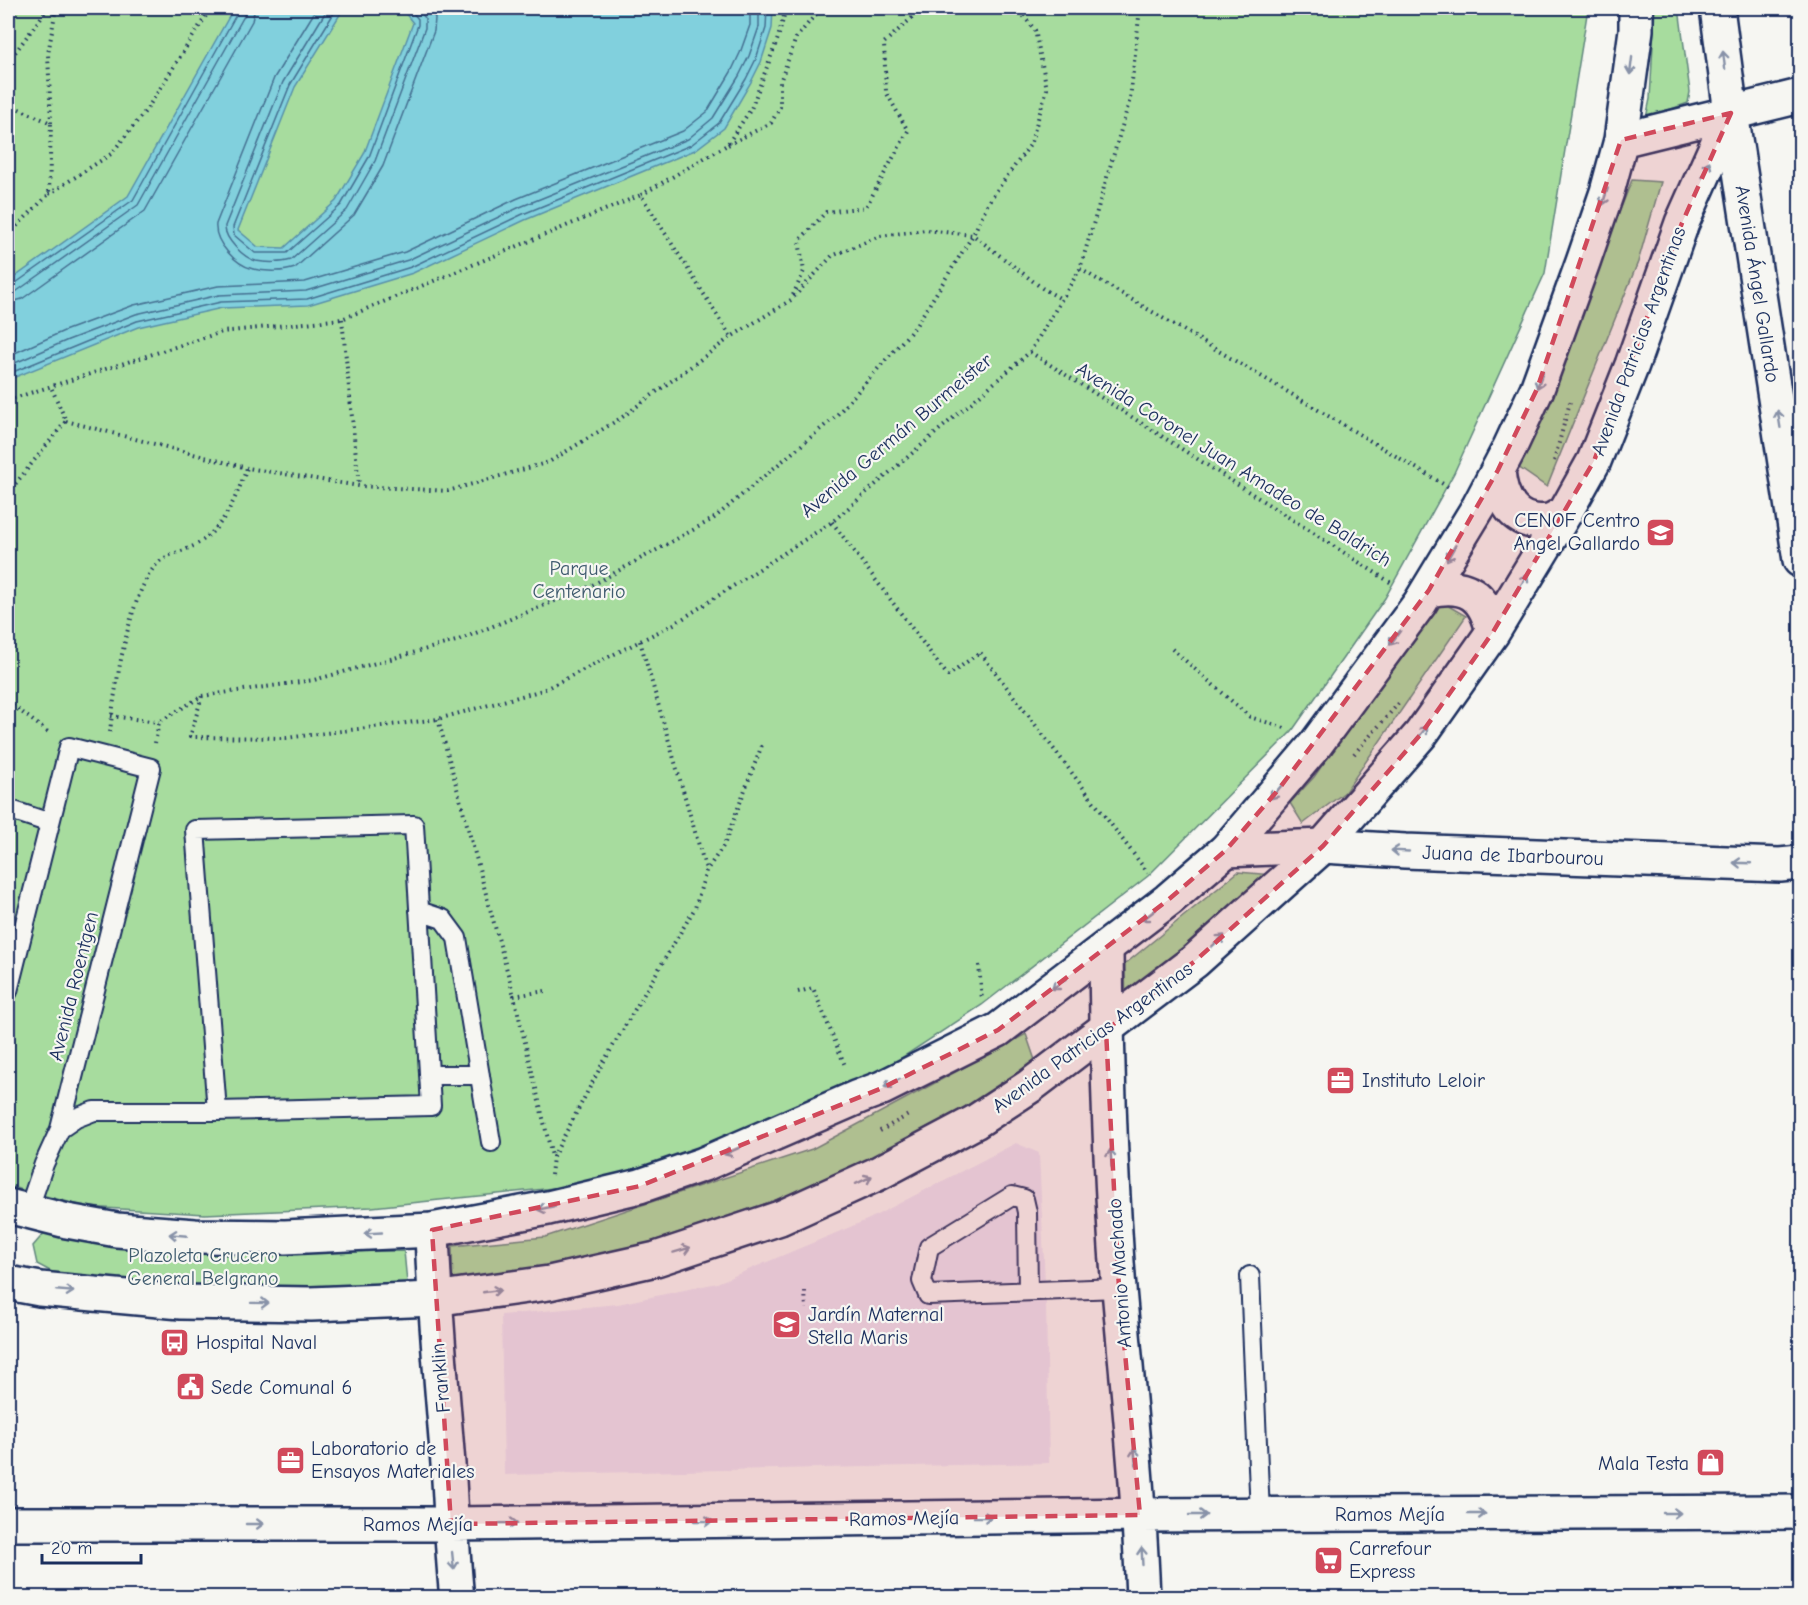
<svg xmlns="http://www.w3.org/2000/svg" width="1808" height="1605" font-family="'Comic Neue',sans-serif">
<rect width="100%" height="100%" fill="#f6f6f2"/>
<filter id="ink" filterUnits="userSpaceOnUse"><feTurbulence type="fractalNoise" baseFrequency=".0167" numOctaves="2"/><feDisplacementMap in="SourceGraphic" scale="12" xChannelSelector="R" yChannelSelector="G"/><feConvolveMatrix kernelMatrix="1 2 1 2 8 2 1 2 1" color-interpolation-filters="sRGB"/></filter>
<g filter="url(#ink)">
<path fill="#e9e3ef" d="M1016,1143L1039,1153L1046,1303L1049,1463L504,1475L501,1315L618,1304L717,1283L869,1219Z"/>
<path fill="#a7dc9e" stroke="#61867e" stroke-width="1.5" d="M8,8H1588L1545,273L1454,473L1385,598L1292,731L1148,876L982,1005L871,1078L612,1182L372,1207L205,1214L87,1207L8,1186Z
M1655,8H1679L1690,92L1688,103L1646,118L1650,99Z
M1632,180L1661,182L1638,262L1547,487L1518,467Z
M1438,600L1466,616L1345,792L1303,824L1290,803L1314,777Z
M1238,872L1274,875L1126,1014L1125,964Z
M1026,1034L1037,1066L836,1180L573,1268L453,1292L452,1246L545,1237L812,1149Z
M45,1232L313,1252L404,1251L407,1283L288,1290L195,1287L52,1272L37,1264L33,1246Z"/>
<path fill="#81d0dd" stroke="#5890aa" stroke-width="1.5" d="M234,8H344L295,87L238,230L258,247L284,248L336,201L364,154L413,23L401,8H773L772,28L761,62L751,82L724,128L695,150L525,220L413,273L308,305L222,308L138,327L8,380V282L128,196Z"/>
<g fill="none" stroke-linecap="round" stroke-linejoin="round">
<path stroke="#446f91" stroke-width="1.5" d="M317,8L274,78L216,224C214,242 236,265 253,269C265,272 284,272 295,268L354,215L383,166L434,31L435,18L430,8
M328,8L283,82L225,226C224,239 244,258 256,261C266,263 281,263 291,260L347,210L375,161L425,28V18L418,8
M337,8L290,85L233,227L234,235L255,253H287L341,205L369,157L418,25V19L409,8
M8,286L13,285L133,200L237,13L238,8
M8,294L17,291L138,205L244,16L246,8
M8,303L22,299L145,211L252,21L255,8
M8,356L64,331L134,305L218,286L305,282L405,252L516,199L683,131L707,112L731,72L740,53L750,25V8
M8,366L68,340L136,314L219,295L306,291L408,260L520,207L688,139L713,118L739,76L749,56L759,27V8
M8,374L137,321L221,302L307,299L411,267L523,214L691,145L719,123L746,79L756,59L766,28L767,8"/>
<defs>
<path id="service" d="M8,809L50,823
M419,911L443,919L457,938L491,1142
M8,991L69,747L151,768L60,1129L44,1164L28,1211
M429,1075H480
M60,1129L76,1118L94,1111H217L431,1106L414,825L195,830L217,1111
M1250,1276L1260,1515
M1028,1291L1027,1212L1024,1199L1012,1196L929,1247L922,1281L928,1295L1119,1288"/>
<path id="minor" d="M1731,113L1800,96
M1226,850L1323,846L1405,851L1780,865L1800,863
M1106,949C1107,1063 1110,1176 1119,1289C1128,1392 1139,1494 1143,1598
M432,1230C434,1308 442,1386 448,1464C451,1509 452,1553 457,1598
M8,1524H451L1140,1515L1800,1512"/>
<path id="secondary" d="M1717,8L1731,113L1800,560
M1621,140L1731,113
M1498,470C1500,499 1514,526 1548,521C1554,520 1560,515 1565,513
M1429,590C1467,582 1485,595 1493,632
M8,1206L67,1221L117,1230L195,1236L285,1237L432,1230L548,1208L640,1186L704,1164L858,1097L882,1088L998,1030L1168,900L1226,850L1316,744L1420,603L1479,506L1510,447L1537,389L1583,262L1607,192L1621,140L1636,30V8
M8,1283L40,1289L181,1302L311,1304L434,1299L549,1283L656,1259L780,1218L877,1174L975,1122L1030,1086L1195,961L1323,846L1421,734L1493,632L1565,513L1594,461L1632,365L1682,223L1731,113"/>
</defs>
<use href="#service" stroke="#1b2f5e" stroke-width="22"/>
<use href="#minor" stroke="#1b2f5e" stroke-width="38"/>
<use href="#secondary" stroke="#1b2f5e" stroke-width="38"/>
<path stroke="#1b2f5e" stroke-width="4" stroke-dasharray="1.5 4.5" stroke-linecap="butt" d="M8,62L48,8
M8,104L51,123L49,194L8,235
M51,123L48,54L56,8
M728,145L771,123L780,107V82L796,38L816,14L827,8
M49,194L111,154L147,109L211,8
M641,195L727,145L751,109L778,38L786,8
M1080,269L1450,488
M793,295L804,271L799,241L826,212L866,207L908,131L886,92L884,43L923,8
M342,319L359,486
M1030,352L1393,584
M8,400L222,332L342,319L641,195L731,337L791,300L832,256L880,236L925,230L973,235L1042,288L1061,299
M66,421L247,468
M1554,461L1570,402
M8,493L66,421L51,387
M832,522L948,676L980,652L1148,873
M640,641L706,870
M1172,649L1250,717L1285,728
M202,696L314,680L456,641L587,588L713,519L835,417L915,327L973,235L989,201L1030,145L1047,89L1035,30L1017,8
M8,702L48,732
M111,716L159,722
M438,719L514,996
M110,732C114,692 129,588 160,561C170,553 186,551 197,544C225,527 236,497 247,468L359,486L448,491L549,462L621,418L731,337
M155,743L159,722L202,696L190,737L286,738L438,719L543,690L676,623L832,522L1030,352L1080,269L1130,99L1140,8
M1354,754L1399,703
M979,965L982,1000
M545,991L514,996L552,1156
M798,992L813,988L846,1068
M880,1131L910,1114
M551,1175L553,1157L600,1068L695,908L706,871L724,845L762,745
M805,1291L806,1309"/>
<use href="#service" stroke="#f6f6f2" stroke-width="18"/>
<use href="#minor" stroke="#f6f6f2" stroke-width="33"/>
<use href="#secondary" stroke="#f6f6f2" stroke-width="33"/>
</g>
<defs><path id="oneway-shaft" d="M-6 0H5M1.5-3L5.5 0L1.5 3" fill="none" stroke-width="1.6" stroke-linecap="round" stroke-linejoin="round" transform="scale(1.5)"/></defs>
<g stroke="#8892a8">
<use href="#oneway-shaft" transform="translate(1724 60) rotate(-97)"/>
<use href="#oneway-shaft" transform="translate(1631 66) rotate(97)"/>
<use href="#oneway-shaft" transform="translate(1706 169) rotate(-66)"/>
<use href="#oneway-shaft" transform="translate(1605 197) rotate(108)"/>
<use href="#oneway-shaft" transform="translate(1540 380) rotate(110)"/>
<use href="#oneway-shaft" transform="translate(1779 419) rotate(-99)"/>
<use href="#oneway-shaft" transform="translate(1451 553) rotate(120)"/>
<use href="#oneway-shaft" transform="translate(1523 582) rotate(-59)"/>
<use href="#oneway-shaft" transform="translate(1395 638) rotate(126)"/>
<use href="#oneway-shaft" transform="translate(1422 733) rotate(-52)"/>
<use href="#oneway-shaft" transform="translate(1276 792) rotate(130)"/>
<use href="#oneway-shaft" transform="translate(1400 851) rotate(-177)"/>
<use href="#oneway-shaft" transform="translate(1742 863) rotate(-178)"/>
<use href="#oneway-shaft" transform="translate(1149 915) rotate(142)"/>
<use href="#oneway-shaft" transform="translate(1218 941) rotate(-42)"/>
<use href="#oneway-shaft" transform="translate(1059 984) rotate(143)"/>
<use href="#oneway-shaft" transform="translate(892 1083) rotate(153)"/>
<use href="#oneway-shaft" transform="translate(732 1151) rotate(156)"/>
<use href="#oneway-shaft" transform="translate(1111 1158) rotate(-94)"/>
<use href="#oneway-shaft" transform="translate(864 1180) rotate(-25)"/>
<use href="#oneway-shaft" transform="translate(546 1208) rotate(168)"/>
<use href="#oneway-shaft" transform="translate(373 1233) rotate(177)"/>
<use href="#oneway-shaft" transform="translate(178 1235) rotate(-175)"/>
<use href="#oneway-shaft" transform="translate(682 1250) rotate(-17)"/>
<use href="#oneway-shaft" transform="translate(65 1291) rotate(5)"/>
<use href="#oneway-shaft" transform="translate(492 1291) rotate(-8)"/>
<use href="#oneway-shaft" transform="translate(260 1303) rotate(1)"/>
<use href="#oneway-shaft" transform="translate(1135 1457) rotate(-95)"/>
<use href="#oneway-shaft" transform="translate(1672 1513)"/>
<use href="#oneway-shaft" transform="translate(1477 1514)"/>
<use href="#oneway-shaft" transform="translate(1198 1515)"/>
<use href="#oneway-shaft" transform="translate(983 1517) rotate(-1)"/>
<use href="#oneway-shaft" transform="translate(704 1521) rotate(-1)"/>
<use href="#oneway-shaft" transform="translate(509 1523) rotate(-1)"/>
<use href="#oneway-shaft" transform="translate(255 1524)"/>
<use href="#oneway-shaft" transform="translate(1142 1556) rotate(-93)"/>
<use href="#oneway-shaft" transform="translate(453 1561) rotate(84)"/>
</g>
</g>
<path fill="#d1495b" fill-opacity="0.2" stroke="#d1495b" stroke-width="4.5" stroke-dasharray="12 8" stroke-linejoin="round" d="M1731,113L1682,223L1594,461L1493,632L1421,734L1323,846L1195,961L1106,1030L1119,1288L1140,1515L451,1524L432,1230L640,1186L882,1088L998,1030L1168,900L1226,850L1278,790L1429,590L1498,470L1537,389L1621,140Z"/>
<defs>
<symbol id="school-square" viewBox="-11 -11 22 22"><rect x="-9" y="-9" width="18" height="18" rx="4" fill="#d1495b" stroke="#f6f6f2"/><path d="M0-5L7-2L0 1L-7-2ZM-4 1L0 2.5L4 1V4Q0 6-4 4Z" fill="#fff"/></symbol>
<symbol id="office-square" viewBox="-11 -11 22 22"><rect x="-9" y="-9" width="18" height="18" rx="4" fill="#d1495b" stroke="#f6f6f2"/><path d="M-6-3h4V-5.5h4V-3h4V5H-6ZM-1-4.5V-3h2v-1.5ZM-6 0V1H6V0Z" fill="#fff"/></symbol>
<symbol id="bus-square" viewBox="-11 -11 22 22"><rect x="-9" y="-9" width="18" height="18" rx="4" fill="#d1495b" stroke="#f6f6f2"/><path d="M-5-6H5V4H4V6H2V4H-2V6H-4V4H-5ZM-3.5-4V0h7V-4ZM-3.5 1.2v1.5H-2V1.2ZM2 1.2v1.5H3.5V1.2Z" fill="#fff"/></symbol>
<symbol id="civic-square" viewBox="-11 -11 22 22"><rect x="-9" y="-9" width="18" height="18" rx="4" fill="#d1495b" stroke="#f6f6f2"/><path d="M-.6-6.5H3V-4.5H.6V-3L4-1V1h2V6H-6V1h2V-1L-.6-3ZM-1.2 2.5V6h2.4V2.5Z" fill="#fff"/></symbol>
<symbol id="shop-square" viewBox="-11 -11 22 22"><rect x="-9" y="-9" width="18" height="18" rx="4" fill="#d1495b" stroke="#f6f6f2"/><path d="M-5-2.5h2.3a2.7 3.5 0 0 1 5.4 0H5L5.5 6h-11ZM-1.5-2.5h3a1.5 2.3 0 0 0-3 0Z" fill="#fff"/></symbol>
<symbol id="supermarket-square" viewBox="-11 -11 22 22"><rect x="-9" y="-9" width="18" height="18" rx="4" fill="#d1495b" stroke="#f6f6f2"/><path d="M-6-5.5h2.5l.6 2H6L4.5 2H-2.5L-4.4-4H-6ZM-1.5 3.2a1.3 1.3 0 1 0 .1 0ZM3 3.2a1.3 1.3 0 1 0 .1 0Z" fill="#fff"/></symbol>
</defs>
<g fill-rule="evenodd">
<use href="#school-square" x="1644" y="516" width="33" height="33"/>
<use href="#office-square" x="1324" y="1064" width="33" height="33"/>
<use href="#school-square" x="770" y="1308" width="33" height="33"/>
<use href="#bus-square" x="158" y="1326" width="33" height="33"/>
<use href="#civic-square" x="174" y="1370" width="33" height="33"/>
<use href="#office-square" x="274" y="1444" width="33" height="33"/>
<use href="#shop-square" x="1694" y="1446" width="33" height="33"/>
<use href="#supermarket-square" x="1312" y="1544" width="33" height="33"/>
</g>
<g text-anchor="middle" stroke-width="4.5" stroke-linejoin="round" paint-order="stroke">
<g font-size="20" fill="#1b2f5e" stroke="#f6f6f2">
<text transform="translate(1758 284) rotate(81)" y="7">Avenida Ángel Gallardo</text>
<text transform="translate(1638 341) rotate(-70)" y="7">Avenida Patricias Argentinas</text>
<text transform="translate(896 435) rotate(-40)" y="7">Avenida Germán Burmeister</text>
<text transform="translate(1234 464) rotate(32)" y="7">Avenida Coronel Juan Amadeo de Baldrich</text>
<text transform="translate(1513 855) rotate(2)" y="7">Juana de Ibarbourou</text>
<text transform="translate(73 986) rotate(-76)" y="7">Avenida Roentgen</text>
<text transform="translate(1092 1037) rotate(-36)" y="7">Avenida Patricias Argentinas</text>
<text transform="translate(1119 1273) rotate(-94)" y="7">Antonio Machado</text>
<text transform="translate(440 1378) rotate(-95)" y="7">Franklin</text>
<text x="1390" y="1521">Ramos Mejía</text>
<text transform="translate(904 1518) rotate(-1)" y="7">Ramos Mejía</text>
<text x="418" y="1531">Ramos Mejía</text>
</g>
<g font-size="20" fill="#1b2f5e" stroke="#f6f6f2" text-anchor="start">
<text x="1640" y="527" text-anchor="end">CENOF Centro<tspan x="1640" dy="23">Angel Gallardo</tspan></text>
<text x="1362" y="1087">Instituto Leloir</text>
<text x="808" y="1321">Jardín Maternal<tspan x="808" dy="23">Stella Maris</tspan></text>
<text x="196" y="1349">Hospital Naval</text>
<text x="211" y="1394">Sede Comunal 6</text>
<text x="311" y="1455">Laboratorio de<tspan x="311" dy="23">Ensayos Materiales</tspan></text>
<text x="1689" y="1470" text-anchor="end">Mala Testa</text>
<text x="1349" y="1555">Carrefour<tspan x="1349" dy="23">Express</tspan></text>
</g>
<g font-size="20" fill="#3e5a6e" stroke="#f6f6f2">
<text x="579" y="575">Parque<tspan x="579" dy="23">Centenario</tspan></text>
<text x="203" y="1262">Plazoleta Crucero<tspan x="203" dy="23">General Belgrano</tspan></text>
</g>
</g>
<rect width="1808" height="1605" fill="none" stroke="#f6f6f2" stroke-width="30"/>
<rect x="15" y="15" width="1778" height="1575" fill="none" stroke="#1b2f5e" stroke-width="2" filter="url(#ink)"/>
<path d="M42 1554v9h99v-9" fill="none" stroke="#1b2f5e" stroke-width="3"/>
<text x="51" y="1554" font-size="18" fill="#1b2f5e" stroke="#f6f6f2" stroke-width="4.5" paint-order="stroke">20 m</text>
</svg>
